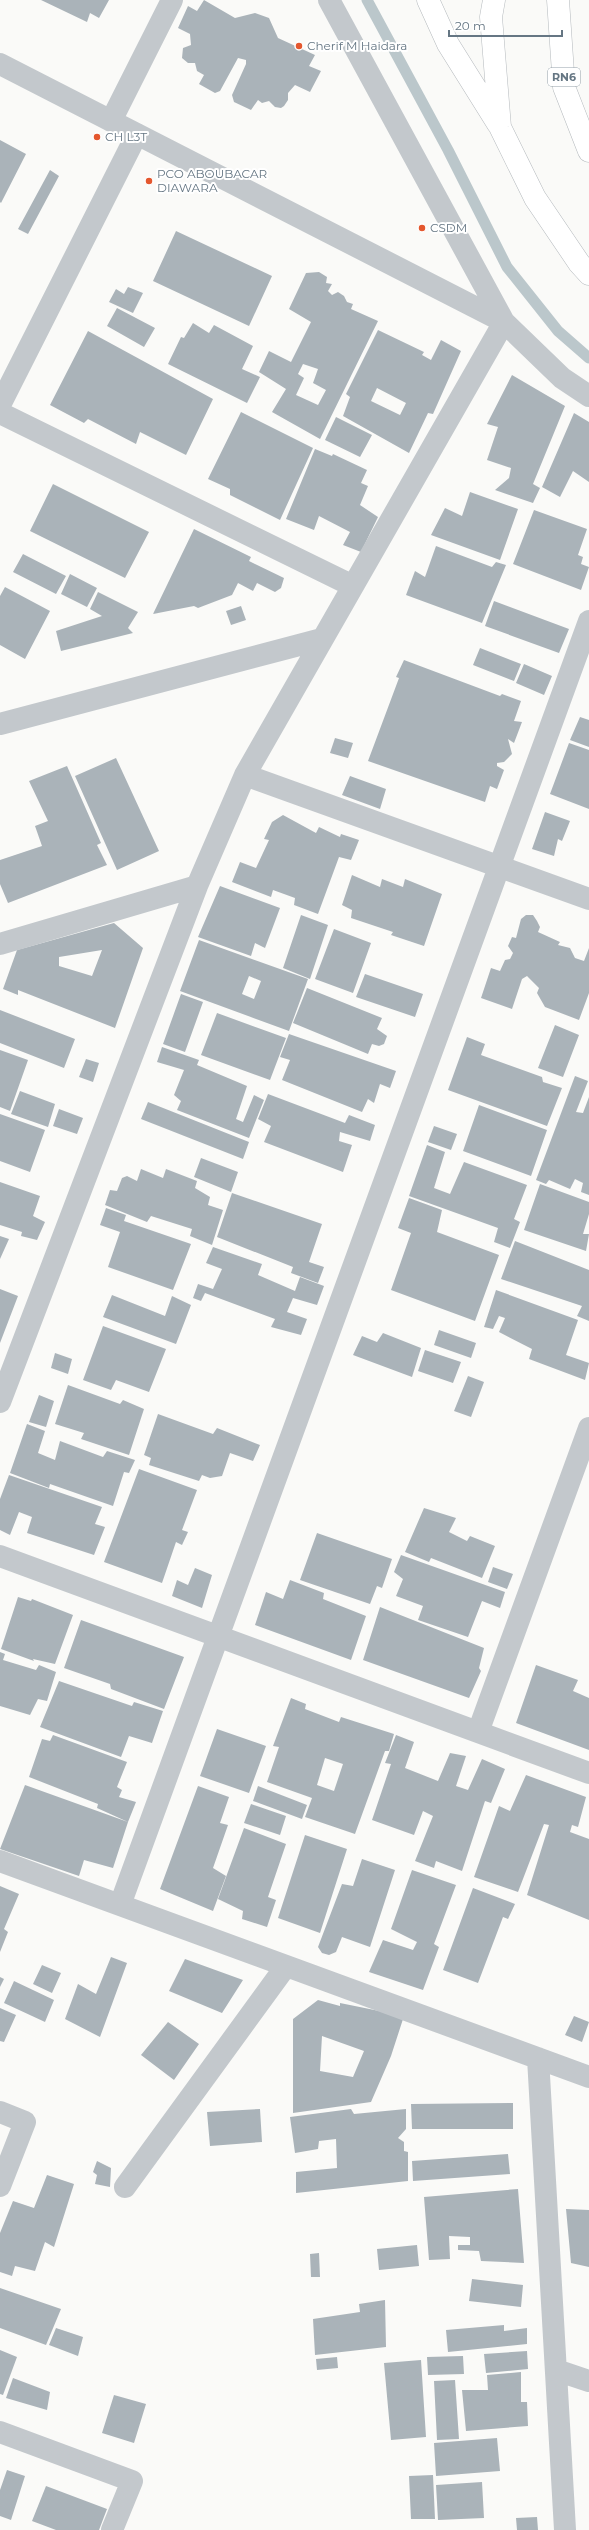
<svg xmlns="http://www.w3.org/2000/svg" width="589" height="2530" font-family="Montserrat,sans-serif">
<rect width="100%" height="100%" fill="#fafaf8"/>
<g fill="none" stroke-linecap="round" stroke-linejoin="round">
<path stroke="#bbc7cb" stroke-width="11" d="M367,0L448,150L507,267L558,331L589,358"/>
</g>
<path fill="#aab3b9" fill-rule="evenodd" d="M41,0H109L99,18L90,13L87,22Z
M204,0L235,18L255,13L269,18L278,38L315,55L309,66L321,71L310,92L295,85L288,93V100L284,106L281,108L275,107L269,101L262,103L258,100L251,110L234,102L232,95L246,64V60L238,58L220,91L215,93L199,84L204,75L197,71L195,63H188L182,58L183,48L191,45L190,34L178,28L188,6L197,11Z
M0,140L26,154L1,203L0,202Z
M50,170L59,176L28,234L18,229Z
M176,231L272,276L249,326L153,281Z
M319,272L327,277L326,283L332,284L328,291L332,295L338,292L344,296L347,302L353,304L351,309L378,321L320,439L272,412L286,389L259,372L269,351L291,362L311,322L289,309L306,273ZM303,364L318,369L313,383L326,390L318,405L296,395L304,378L298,374Z
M128,287L143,293L133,313L109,302L116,289L124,294Z
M117,308L155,328L144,347L107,326Z
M193,323L209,333L214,325L253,346L242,369L260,377L247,403L168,364L181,337L184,338Z
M378,330L424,352L422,355L431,360L441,340L461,351L433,414L428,413L409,453L343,416L350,397L346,394ZM377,388L406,403L400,415L371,401Z
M88,331L213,399L186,455L140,432L136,444L88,419L84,423L50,405Z
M512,375L565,406L533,484L540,488L533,503L495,490L509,478L511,468L487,460L498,427L487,424Z
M241,412L313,448L280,520L230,495V489L208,479Z
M574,413L589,422V482L573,471L560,497L542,487Z
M336,417L372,435L360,457L325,440Z
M315,449L332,456L333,454L367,470L361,483L368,486L360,505L378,517L361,552L343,545L350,532L319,516L314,530L286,519Z
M53,484L149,532L125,578L30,531Z
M470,492L518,509L500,560L431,535L445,508L462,516Z
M534,510L587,529L578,555L583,557L581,564L589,567L581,590L513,564Z
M194,529L251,557L249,561L284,578L281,588L275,592L257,583L253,591L238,583L232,595L198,608L194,606L153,614Z
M436,546L492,567L496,562L506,565L482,623L406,595L415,571L425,577Z
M23,554L66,576L56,594L13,572Z
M70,574L97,588L87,607L61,594Z
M5,587L50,611L25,659L0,645V596Z
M98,592L138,612L128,628L133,633L61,651L56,631L102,616L90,609Z
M494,601L569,629L559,653L485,626Z
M241,606L246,620L231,625L226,611Z
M480,648L521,664L514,681L473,665Z
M404,660L500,696L502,694L521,701L514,721L522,722L514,743L508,739L512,754L504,762L497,763V766L504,770L497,789L490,786L485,802L368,761L399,678L396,677Z
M524,664L552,676L544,695L516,683Z
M580,717L589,720V747L570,740Z
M335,738L353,743L348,758L330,753Z
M569,743L589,750V809L550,794Z
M116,758L159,851L117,870L75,776Z
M67,766L101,843L97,845L107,865L8,903L0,884V860L42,846L35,826L48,821L29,781Z
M350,776L386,789L380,809L342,795Z
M545,812L570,821L562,841L558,839L554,856L532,849Z
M283,815L316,833L319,827L340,837L341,834L359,840L351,860L339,857L318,914L294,905L295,898L273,890L271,897L232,882L240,862L256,868L269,840L264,839L272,822Z
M352,875L380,887L382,879L403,887L405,879L442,894L424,946L391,935L393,932L351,918L352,910L342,905Z
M220,886L280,908L265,948L255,943L251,956L198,937Z
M301,915L328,925L310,979L283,968Z
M526,915H533L537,921L540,927L538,932L560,942L558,945L570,948L575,958L584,961L589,948V993L579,1020L545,1007L537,993L539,988L527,976L522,979L512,1009L481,998L491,968L500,971L505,960L510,959L513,953L508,946L512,937L516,938L521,919Z
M114,923L143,948L115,1028L18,990V995L3,989L17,950ZM102,950L92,976L59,966V957Z
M334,929L371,943L353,993L315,979Z
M199,940L308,979L289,1031L180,991ZM249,976L261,981L254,999L242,994Z
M365,974L423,994L415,1017L356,997Z
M307,988L382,1018L377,1029L387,1036L384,1044L379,1046L372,1044L368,1054L293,1023Z
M181,994L203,1002L185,1052L163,1044Z
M0,1010L75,1039L64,1068L0,1043Z
M217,1013L286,1038L270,1080L201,1055Z
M555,1025L579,1035L563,1077L538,1068Z
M289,1034L396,1071L390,1088L380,1084L374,1103L368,1099L362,1112L282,1080L290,1060L280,1057Z
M467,1037L485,1044L481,1055L542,1077L543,1082L562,1088L547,1126L448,1090Z
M162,1047L199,1060L197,1065L247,1086L236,1119L243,1122L254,1095L264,1100L249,1138L177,1110L181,1101L174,1095L184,1070L157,1062Z
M0,1050L28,1060L10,1111L0,1107Z
M86,1059L99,1063L93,1082L79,1077Z
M575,1076L588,1081L576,1112L583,1113L589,1097V1195L581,1192L583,1183L575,1179L570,1189L549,1180L546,1184L536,1180Z
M20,1091L55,1104L48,1127L11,1114Z
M268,1094L345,1123L349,1115L375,1125L370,1141L340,1132L339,1141L352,1145L343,1172L264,1142L271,1126L258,1119Z
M148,1102L249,1142L243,1159L141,1119Z
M479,1105L547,1130L531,1176L463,1151Z
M59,1109L83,1118L77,1134L53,1126Z
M0,1114L45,1130L30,1172L0,1161Z
M434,1126L457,1134L451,1150L428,1142Z
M427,1145L445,1152L434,1188L450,1194L464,1162L527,1185L514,1219L520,1222L510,1248L494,1242L498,1228L409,1196Z
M201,1158L238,1172L231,1192L194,1177Z
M141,1169L163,1178L166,1169L197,1181L195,1188L210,1197L208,1205L223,1210L212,1245L190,1236L192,1229L151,1216L147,1222L105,1205L110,1190L117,1191L122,1178L127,1176L137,1181Z
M0,1182L40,1196L33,1216L45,1222L37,1240L21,1236L22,1232L0,1225Z
M540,1184L589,1202V1214L583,1234H589L586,1251L524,1230Z
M232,1193L322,1224L309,1262L324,1267L318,1283L291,1273L293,1267L217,1237Z
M409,1198L442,1210L437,1232L499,1255L475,1321L391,1290L411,1233L398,1228Z
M106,1208L126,1215L124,1221L191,1244L173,1290L108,1267L120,1232L100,1225Z
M0,1236L9,1239L0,1259Z
M515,1241L589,1270V1321L577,1316L582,1306L501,1279Z
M213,1247L262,1264L258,1275L295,1291L300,1277L324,1286L317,1305L293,1298L287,1312L307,1319L301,1335L271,1327L275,1319L205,1293L201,1301L193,1298L198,1284L213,1289L222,1269L206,1263Z
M0,1289L18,1296L0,1343Z
M496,1290L578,1320L566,1355L589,1363L585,1380L529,1359L532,1349L499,1332L505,1318L499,1316L493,1329L484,1327Z
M112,1295L165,1316L172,1296L191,1305L176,1344L103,1317Z
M103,1326L166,1349L149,1392L116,1380L111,1390L83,1380Z
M439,1330L476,1343L471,1358L434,1345Z
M383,1333L421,1348L412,1377L353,1355L362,1336L377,1342Z
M425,1350L461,1362L453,1383L418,1371Z
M55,1353L72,1359L68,1374L51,1368Z
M468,1376L484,1382L471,1417L454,1411Z
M68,1385L120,1404L123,1400L144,1409L129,1455L81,1439L84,1433L55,1424Z
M39,1395L54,1401L46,1427L29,1422Z
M158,1414L213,1434L217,1428L260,1445L253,1461L230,1453L222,1476L210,1478L202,1475L199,1481L149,1465L151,1458L144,1455Z
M27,1424L45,1431L38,1453L55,1460L60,1441L103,1457L107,1451L135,1460L129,1473L124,1472L113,1506L50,1484L49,1488L10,1473Z
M139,1469L197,1490L182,1530L188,1532L182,1545L176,1542L162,1583L104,1562Z
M9,1475L102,1507L95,1524L105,1527L94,1555L27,1533L32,1517L19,1512L10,1535L0,1530V1499Z
M424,1508L456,1518L449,1532L467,1541L470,1536L495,1546L482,1578L431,1558L429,1562L405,1552Z
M317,1533L392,1559L382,1588L377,1586L370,1604L300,1580Z
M401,1555L505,1592L500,1608L482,1601L468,1637L418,1620L423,1606L396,1596L403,1579L394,1572Z
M493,1567L513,1574L507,1589L488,1582Z
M195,1568L212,1575L202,1608L172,1596L177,1580L188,1585Z
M290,1580L324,1593L323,1599L366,1616L351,1660L255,1625L266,1592L283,1599Z
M18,1597L31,1601L32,1599L73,1615L55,1664L33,1659L34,1661L1,1649Z
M380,1607L484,1648L479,1668L481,1671L469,1698L363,1660Z
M81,1620L184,1657L164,1709L111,1689L110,1684L64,1668Z
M0,1652L5,1654L3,1660L36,1670L39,1665L56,1672L47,1701L38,1699L30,1715L0,1706Z
M536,1665L578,1680L573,1691L589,1698V1750L516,1723Z
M59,1681L132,1706L134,1702L163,1711L152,1743L129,1736L121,1757L40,1727Z
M291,1698L306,1704L305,1709L339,1722L341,1717L394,1734L389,1751H385L355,1834L305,1817L312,1798L267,1782L279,1747L273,1746ZM325,1758L343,1764L334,1791L317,1785Z
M217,1729L266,1746L249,1793L200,1776Z
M53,1735L127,1762L117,1787L122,1790L119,1797L136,1802L128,1822L97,1808L98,1804L29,1777L42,1739L50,1741Z
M396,1735L414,1742L405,1768L438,1781L450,1753L466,1756L456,1786L468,1790L482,1759L505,1769L491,1803L485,1801L462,1871L436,1861L434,1868L415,1861L433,1816L423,1811L414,1835L372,1820L391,1764L385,1763Z
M526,1775L586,1797L578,1827L572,1825L570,1832L589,1839V1920L527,1895L549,1825L544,1824L518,1892L474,1877L499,1806L510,1811Z
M25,1785L128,1822L113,1868L84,1860L79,1876L0,1849Z
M198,1786L229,1797L220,1823L228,1825L213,1868L226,1876L213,1911L160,1889Z
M258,1786L307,1805L302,1819L253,1801Z
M251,1804L286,1816L280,1835L244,1823Z
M244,1828L286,1844L268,1897L276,1900L267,1927L242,1919L243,1911L218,1899Z
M305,1835L347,1849L320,1933L278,1918Z
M362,1859L395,1870L370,1947L342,1937L336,1952L329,1955L322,1953L318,1947L342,1884L353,1886Z
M412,1870L456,1885L434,1944L439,1947L423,1990L369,1972L383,1940L413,1950L417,1942L391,1929Z
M0,1886L19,1894L4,1929L8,1932L0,1952Z
M473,1888L515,1904L508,1919L503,1917L478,1983L443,1970Z
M111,1957L127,1963L100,2037L65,2019L78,1984L96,1994Z
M185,1959L243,1980L222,2013L169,1991Z
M42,1965L61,1973L52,1993L33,1984Z
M0,1977L4,1979L0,1987Z
M14,1981L54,2000L45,2022L4,2003Z
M318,2000L340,2006V2003L404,2016L391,2056L371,2102L293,2113V2019ZM322,2036L364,2051L353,2077L320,2071Z
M0,2008L16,2015L4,2042L0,2041Z
M574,2016L589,2022L582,2042L565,2035Z
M168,2022L199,2044L174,2080L141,2055Z
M513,2103V2129H412L411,2104Z
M260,2109L262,2142L210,2146L207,2112Z
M351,2109L354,2114L406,2109V2129L398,2138L404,2142V2151L408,2152V2181L296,2193V2172L337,2168L336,2139L319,2141L318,2149L295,2153L290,2117Z
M508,2154L510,2174L413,2181L412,2161Z
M97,2161L111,2168L110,2187L95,2184L97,2175L93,2172Z
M47,2175L74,2184L54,2247L45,2242L35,2271L15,2266L12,2276L0,2272V2233L13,2201L34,2208Z
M518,2189L524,2263L481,2261L479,2251L458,2250V2245H470V2237L449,2236L450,2259L429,2260L424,2197Z
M566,2209L589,2210V2267L571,2263Z
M417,2245L419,2266L379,2270L377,2249Z
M319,2253L320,2277H311L310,2254Z
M472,2279L523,2285L521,2307L469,2301Z
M0,2288L61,2309L46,2345L0,2328Z
M385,2300L386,2347L315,2355L313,2319L360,2312L359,2304Z
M504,2325V2331L527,2328V2344L448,2352L446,2330Z
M56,2328L83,2337L78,2356L49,2345Z
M0,2350L17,2357L3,2395L0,2394Z
M527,2351L528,2369L486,2373L484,2354Z
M463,2356L464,2374L428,2375L427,2357Z
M337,2357L338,2368L317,2370L316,2359Z
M421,2360L426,2437L391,2440L384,2363Z
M521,2372V2402H527L528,2426L466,2431L462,2390H488L487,2375Z
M13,2378L50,2392L47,2410L6,2398Z
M455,2380L459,2439L437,2440L434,2381Z
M114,2395L146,2404L134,2443L102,2433Z
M497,2438L500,2471L436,2476L434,2443Z
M7,2470L25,2476L11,2520L0,2516V2490Z
M433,2475L435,2519H411L409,2476Z
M482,2482L484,2518L438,2520L436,2485Z
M46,2486L107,2509L99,2530H56L32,2521Z
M537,2517L538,2530H517L516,2518Z"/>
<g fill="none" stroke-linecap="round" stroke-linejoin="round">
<defs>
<path id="highway" d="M428,0L448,44L498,124
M494,0L491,17L500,127L535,198L579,263L589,274
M558,0L564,87L589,151"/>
</defs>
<use href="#highway" stroke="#b4b9bd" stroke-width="23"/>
<path stroke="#c3c8cc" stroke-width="22" d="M329,0L504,322L562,378L589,396
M0,64L504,322L245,775L197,886L0,1402
M111,121L172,0
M0,405L137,134
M0,413L353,586
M0,724L322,639
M245,775L589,899
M0,944L197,886
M0,1556L589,1773
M478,1732L589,1428
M0,1861L589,2077
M120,1905L589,621
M538,2058L565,2530
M0,2112L25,2122L0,2186
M125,2187L286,1966
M556,2370L589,2381
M0,2432L132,2481L112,2530"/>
<use href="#highway" stroke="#fff" stroke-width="22"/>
</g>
<g fill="#e4572e" stroke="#fff" stroke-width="1.5">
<circle cx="299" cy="46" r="4"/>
<circle cx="97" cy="137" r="4"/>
<circle cx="149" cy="181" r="4"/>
<circle cx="422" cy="228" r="4"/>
</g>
<g text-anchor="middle" stroke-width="4" stroke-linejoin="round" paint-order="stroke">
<rect fill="#fff" stroke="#939fa8" stroke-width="1" x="548" y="68" width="32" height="18" rx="3"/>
<g font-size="11" font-weight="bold" fill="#657683">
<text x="564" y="81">RN6</text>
</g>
<g font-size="12" fill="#657683" stroke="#fff" text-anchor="start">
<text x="307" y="50">Cherif M Haidara</text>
<text x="105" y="141">CH L3T</text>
<text x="157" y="178">PCO ABOUBACAR<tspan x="157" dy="14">DIAWARA</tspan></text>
<text x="430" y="232">CSDM</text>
</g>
</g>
<path d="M449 30v6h113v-6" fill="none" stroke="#657683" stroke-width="2"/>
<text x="455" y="30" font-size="12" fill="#657683" stroke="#ffffff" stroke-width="3" paint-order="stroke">20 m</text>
</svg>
